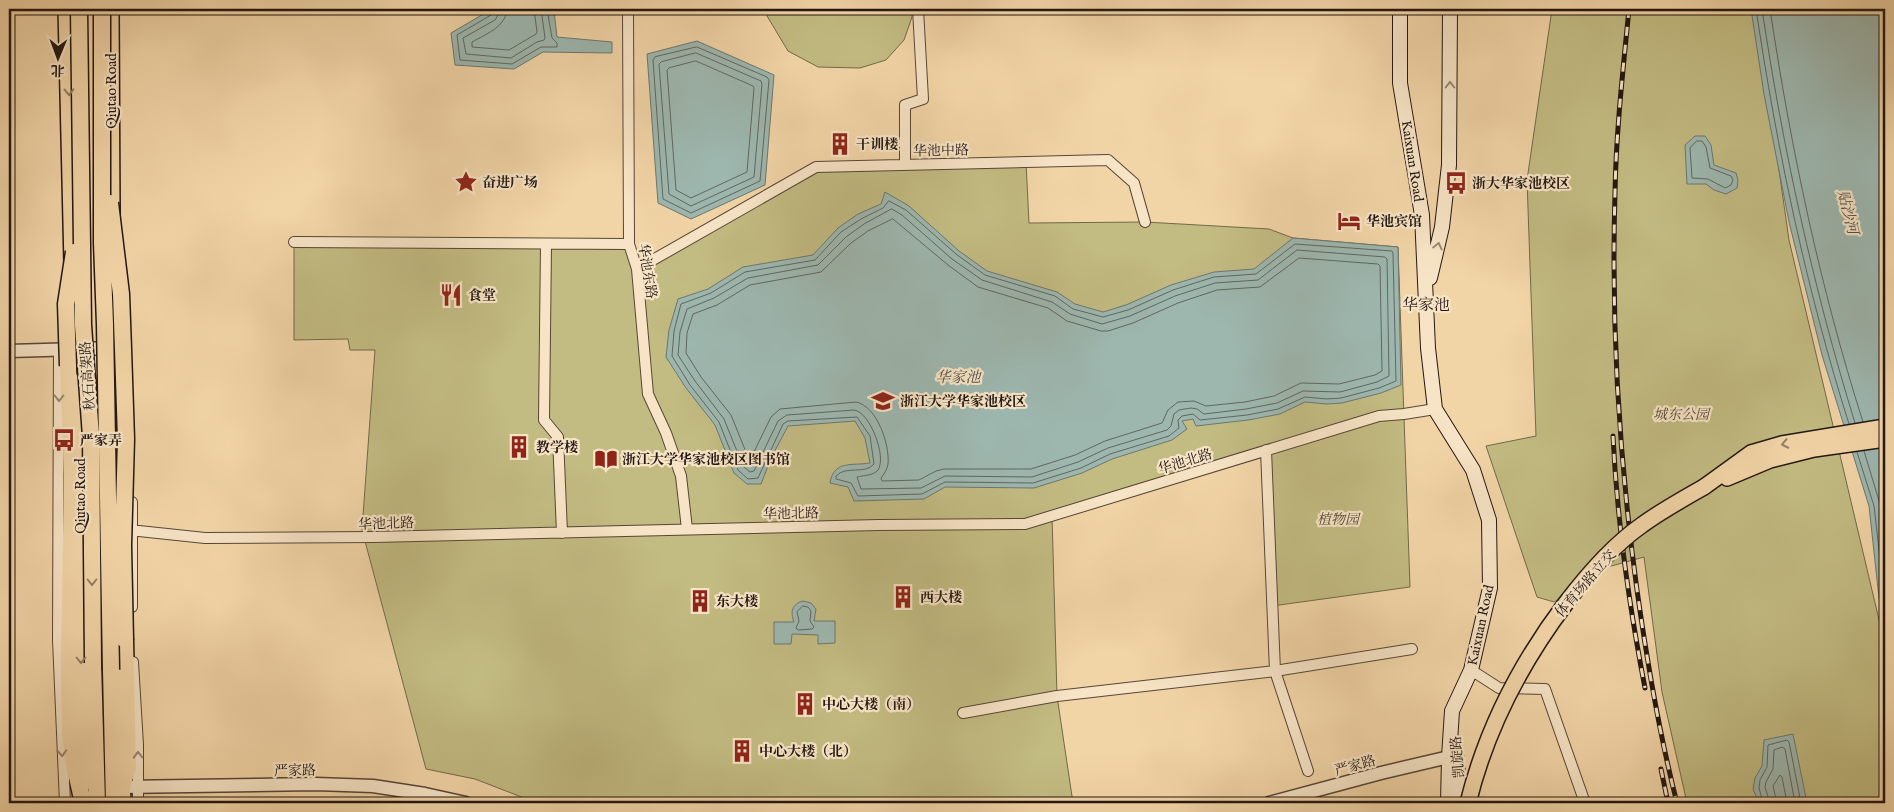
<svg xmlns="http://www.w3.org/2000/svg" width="1894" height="812" font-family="'IM FELL English','Noto Serif SC',serif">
<rect width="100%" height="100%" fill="#f2d5a7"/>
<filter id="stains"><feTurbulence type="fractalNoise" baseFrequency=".004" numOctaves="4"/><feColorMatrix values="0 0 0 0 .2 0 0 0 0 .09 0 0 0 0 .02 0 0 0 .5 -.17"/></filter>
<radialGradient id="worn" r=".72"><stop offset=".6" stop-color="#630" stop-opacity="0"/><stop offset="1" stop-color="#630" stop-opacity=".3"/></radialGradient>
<path fill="#c2bb82" stroke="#72694a" d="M767,9H911L912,17L904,40L886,60L860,68L818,67L788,51L767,16Z
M1552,9H1756L1789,240L1885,645V803H1687L1662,692L1644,557L1604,568L1554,602L1537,597L1486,446L1536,436L1527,180Z
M1026,162L1029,223L1145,222L1269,229L1293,238L1398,247L1410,587L1272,606L1266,451L1052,516L1057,696L1073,803H537L475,779L426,769L362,530L375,350H350L348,339L294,340V242L629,244L637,269L816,167Z"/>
<path fill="#9db7af" stroke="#6c7770" d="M492,9H525L554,11L557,37L612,42V53L543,52L514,69L455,65L451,33Z
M1751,9H1885V624L1879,598L1869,506L1822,355L1789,222L1764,94Z
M697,41L774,75L765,185L691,219L658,203L647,54Z
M1695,136H1705L1711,145L1714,165L1736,173L1738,180L1737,188L1726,194L1714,190L1706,184H1687L1685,145Z
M885,192L909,206L959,251L987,271L1057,292L1075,304L1103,312L1126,305L1171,285L1214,272L1254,269L1293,238L1398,247L1401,385L1381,393L1342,403L1327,404L1305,402L1280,414L1248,420L1196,426L1193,419L1182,421L1187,429L1172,440L1112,459L1082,473L1034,488L945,487L924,499L854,501L848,487L830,483C834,460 851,466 870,463L865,438L855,421L788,426L771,458L761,484H747L734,473L715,425L686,388L666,357L669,330L678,299L708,289L743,267L813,255L838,228L858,214L881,204Z
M803,601L811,603L816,609L814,621H835V643L818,644V635L792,634L791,644H774V622H794C790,612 792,604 803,601Z
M1793,734L1807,803H1759L1753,789L1755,778L1762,766L1764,740Z"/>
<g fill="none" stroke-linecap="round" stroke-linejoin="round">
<path stroke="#606760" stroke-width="1" d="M493,9L491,15L457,35L460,60L512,64L541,47H557V43L552,38L547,9
M499,9L498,15L495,20L463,38L466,54L511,58L537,42L544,40L545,38L541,9
M507,9C506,27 486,34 472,42V47L509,50L536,34L537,32L534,9
M1756,9C1777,149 1806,288 1849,424
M1762,9C1783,149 1813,287 1855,423
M1770,9C1791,149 1820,287 1863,422
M697,47L767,77L769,80L760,181L691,213L663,199L653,60L655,57Z
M696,53L761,81L762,84L754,177L691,206L669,194L659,64L661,62Z
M696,61L753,86L754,88L747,172L691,198L676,190L667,70L669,68Z
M1697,141H1702L1706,147L1710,168L1731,176L1733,180L1731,185L1725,188L1708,179L1692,178L1690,148Z
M889,201L906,210L956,254L985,275L1055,296L1073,309L1103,317L1128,310L1173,290L1214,277L1256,274L1295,244L1392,251L1393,253L1396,381L1379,388L1341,398L1327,399L1305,397L1278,409L1247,415L1200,420L1193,414L1182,416L1178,420L1179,428L1169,436L1110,454L1081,468L1033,483L945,482L922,494L858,496L851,483L836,479V476C846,465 865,475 874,464L870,436L857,417L788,421L783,424L758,478L748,479L738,470L719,422L690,385L672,356L674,331L681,304L711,293L745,272L815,260L841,232L861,219L883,208Z
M892,209L902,215L952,259L982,280L1052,302L1070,314L1102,324L1130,316L1175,296L1215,283L1258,280L1297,250L1385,257L1387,259L1389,376L1377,382L1340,392L1303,391L1277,403L1246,409L1204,414L1197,409L1191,408L1179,410L1174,414L1171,426L1167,430L1108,448L1078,462L1032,477L945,476L921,488L861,489L857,477C864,475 873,476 878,470C887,457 870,412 854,410L787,415L778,421L754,471L750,472L743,466L724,419L695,381L678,355L680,332L687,309L714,298L748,278L818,265L846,237L864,224Z
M893,219L948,265L978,287L1048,308L1067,321L1101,331H1108L1133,323L1178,303L1217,290L1260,287L1299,258L1378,264L1380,266L1382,371L1375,375L1339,384L1301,383L1274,396L1245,402L1206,406L1194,401L1178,402L1168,410L1162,423L1105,441L1075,455L1031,469H944L936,471L919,480L882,481L881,478C884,474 887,470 888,464C890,445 877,406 856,402L780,409L771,417L752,456L748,457L731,415L701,377L686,353L687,333L693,314L717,305L750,285L821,272L851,243L868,231Z
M1864,451L1880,504L1885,550
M1857,452L1874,506L1885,602
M803,606L808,607L811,611L810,621L814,627L812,629L798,630L796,628L799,621L797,612Z
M1763,803L1759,788L1760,780L1767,767L1768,745L1787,740L1789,742L1801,803
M1770,803L1765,787L1766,782L1773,769L1774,750L1782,747L1785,749L1795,803
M1777,803L1773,786L1780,775L1782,777L1787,803"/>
<defs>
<path id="minor" d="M628,9L629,244L637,269L648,394L666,433L681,476L687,529
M905,165V105L923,99L918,9
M294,242L629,244
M546,244L544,420L558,437L562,533
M637,269L816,167L1108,160L1134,183L1145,222
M59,349L58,640L65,803
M1266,450L1275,671L1308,771
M132,502V607
M132,531H139L205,538L375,537L879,525L1025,524L1379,416L1404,414L1435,409
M133,662L138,745V803
M1471,670L1499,688L1545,689L1585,803
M963,713L1057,696L1275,671L1412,649"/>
<path id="tertiary" d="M9,351L114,348
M122,787L316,784L373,786L425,794L466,803
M1269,803L1381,773L1449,757"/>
<path id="secondary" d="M1400,9V83L1422,215L1428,348L1435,409L1473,470L1489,520L1490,588L1471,670L1452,711L1449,757L1448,803
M1430,278L1442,227L1449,165L1450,9
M1456,754L1461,803"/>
<path id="primary" d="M66,9L72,265
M111,9L112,214
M115,352L118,477
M76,382C85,516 79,650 83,784
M1727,478L1770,460L1814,449L1885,439
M1704,487L1751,453L1782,444L1885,427
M122,775L123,803"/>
<path id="trunk" d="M68,366L72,475L69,657L70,734L74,764L83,803
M93,663L97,803
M111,670L114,803
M122,787L128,767L125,640"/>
</defs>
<use href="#minor" stroke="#574637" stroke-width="12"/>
<use href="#tertiary" stroke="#574637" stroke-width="15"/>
<use href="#secondary" stroke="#231712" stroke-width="16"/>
<use href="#primary" stroke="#231712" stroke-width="18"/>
<use href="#trunk" stroke="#231712" stroke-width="19"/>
<use href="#minor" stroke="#f7e4c6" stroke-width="10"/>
<use href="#tertiary" stroke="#f7e4c6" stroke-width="12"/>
<use href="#secondary" stroke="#f7e4c6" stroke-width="14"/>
<use href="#primary" stroke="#f2d5a7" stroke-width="15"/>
<use href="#trunk" stroke="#f2d5a7" stroke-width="16"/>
<defs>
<path id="rail" d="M1629,9C1623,70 1616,132 1615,193C1611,326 1619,458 1637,590C1647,661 1659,733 1677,803
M1613,436C1617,520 1629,605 1645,688
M1661,769L1668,803"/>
</defs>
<use href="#rail" stroke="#231712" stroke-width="5"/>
<use href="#rail" stroke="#f7e4c6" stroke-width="3" stroke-dasharray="9" stroke-linecap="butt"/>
<defs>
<path id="primary-bridge" d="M1468,803C1486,730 1520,664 1566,603C1588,574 1612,546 1642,525C1661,511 1683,499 1704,487"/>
<path id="trunk-bridge" d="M79,9L83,325L91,437L93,663
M102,9V243L105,324L111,670
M110,203L121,294L123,349L126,439L123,546L125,640
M68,366L66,304L74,252"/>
</defs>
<use href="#primary-bridge" stroke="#231712" stroke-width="18" stroke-linecap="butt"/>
<use href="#trunk-bridge" stroke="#231712" stroke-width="19" stroke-linecap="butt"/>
<use href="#primary-bridge" stroke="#f2d5a7" stroke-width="15"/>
<use href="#trunk-bridge" stroke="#f2d5a7" stroke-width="16"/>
</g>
<defs><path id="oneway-chevron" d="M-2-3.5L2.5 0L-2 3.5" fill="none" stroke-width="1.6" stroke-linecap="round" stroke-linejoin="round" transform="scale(1.25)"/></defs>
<g stroke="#988875">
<use href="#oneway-chevron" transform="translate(1450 85) rotate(-90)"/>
<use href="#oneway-chevron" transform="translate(1438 246) rotate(-77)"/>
<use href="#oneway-chevron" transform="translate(59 398) rotate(90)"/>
<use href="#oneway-chevron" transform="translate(62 753) rotate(87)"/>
<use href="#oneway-chevron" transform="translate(138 755) rotate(-91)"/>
</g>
<g stroke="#958064">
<use href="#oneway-chevron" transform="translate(69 92) rotate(89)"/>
<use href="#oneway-chevron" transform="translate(1785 444) rotate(168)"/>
<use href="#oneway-chevron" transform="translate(92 582) rotate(90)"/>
<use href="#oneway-chevron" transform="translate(81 660) rotate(90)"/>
</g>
<defs>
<symbol id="building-bare" viewBox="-9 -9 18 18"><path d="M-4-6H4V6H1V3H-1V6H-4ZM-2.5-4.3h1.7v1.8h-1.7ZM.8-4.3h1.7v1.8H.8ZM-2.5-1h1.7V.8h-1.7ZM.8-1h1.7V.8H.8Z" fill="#8f2418" stroke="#f7e4c6" stroke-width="2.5" paint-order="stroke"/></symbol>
<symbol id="sight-bare" viewBox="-9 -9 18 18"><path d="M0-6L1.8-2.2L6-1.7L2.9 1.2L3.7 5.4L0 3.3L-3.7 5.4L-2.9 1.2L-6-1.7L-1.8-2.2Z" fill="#8f2418" stroke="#f7e4c6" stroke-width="2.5" paint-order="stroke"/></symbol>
<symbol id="bus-bare" viewBox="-9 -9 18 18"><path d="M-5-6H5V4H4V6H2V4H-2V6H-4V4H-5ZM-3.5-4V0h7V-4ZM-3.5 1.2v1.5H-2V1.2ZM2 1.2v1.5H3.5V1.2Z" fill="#8f2418" stroke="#f7e4c6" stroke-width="2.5" paint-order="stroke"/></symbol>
<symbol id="hotel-bare" viewBox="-9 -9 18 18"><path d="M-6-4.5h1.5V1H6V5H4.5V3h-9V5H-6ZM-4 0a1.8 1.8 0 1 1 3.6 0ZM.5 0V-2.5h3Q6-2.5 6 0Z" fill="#8f2418" stroke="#f7e4c6" stroke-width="2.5" paint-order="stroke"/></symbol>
<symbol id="restaurant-bare" viewBox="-9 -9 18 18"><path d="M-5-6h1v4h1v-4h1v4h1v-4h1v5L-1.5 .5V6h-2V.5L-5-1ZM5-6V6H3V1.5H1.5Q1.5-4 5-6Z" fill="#8f2418" stroke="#f7e4c6" stroke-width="2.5" paint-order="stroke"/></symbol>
<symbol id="university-bare" viewBox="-9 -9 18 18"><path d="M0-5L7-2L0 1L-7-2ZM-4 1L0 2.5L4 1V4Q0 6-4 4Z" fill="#8f2418" stroke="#f7e4c6" stroke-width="2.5" paint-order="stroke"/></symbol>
<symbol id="library-bare" viewBox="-9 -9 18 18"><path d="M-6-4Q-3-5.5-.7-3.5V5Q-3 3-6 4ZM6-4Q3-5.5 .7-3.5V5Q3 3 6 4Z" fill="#8f2418" stroke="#f7e4c6" stroke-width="2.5" paint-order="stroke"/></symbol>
</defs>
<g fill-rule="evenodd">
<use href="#building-bare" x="824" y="128" width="32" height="32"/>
<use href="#sight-bare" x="450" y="166" width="32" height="32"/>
<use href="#bus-bare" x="1440" y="167" width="32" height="32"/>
<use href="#hotel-bare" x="1333" y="205" width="32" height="32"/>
<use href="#restaurant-bare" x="435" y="279" width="32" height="32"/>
<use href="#university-bare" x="867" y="385" width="32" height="32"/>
<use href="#bus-bare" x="48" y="424" width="32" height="32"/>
<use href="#building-bare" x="503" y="431" width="32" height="32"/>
<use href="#library-bare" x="590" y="443" width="32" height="32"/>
<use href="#building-bare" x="887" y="581" width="32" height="32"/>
<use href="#building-bare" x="684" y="585" width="32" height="32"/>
<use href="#building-bare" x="789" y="688" width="32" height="32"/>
<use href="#building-bare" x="726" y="735" width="32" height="32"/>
</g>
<g text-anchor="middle" stroke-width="4.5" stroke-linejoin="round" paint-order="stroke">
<g font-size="14" fill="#231712" stroke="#f7e4c6">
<text transform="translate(111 91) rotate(-90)" y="5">Qiutao Road</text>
<text transform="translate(941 150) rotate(-1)" y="5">华池中路</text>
<text transform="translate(1413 161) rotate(81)" y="5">Kaixuan Road</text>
<text transform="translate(648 271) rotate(81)" y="5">华池东路</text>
<text transform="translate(87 376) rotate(-94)" y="5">秋石高架路</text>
<text transform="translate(1185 461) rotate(-17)" y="5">华池北路</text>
<text transform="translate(80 496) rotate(-90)" y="5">Qiutao Road</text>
<text transform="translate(791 513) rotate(-1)" y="5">华池北路</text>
<text transform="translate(386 523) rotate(-2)" y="5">华池北路</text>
<text transform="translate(1585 583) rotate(-49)" y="5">体育场路立交</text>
<text transform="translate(1480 625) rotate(-78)" y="5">Kaixuan Road</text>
<text transform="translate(1457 757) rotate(-95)" y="5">凯旋路</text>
<text transform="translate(1355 765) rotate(-15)" y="5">严家路</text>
<text transform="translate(295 770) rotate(-1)" y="5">严家路</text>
</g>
<g font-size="14" font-weight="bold" fill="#231712" stroke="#f7e4c6" text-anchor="start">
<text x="856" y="149">干训楼</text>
<text x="482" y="187">奋进广场</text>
<text x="1472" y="188">浙大华家池校区</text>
<text x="1366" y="226">华池宾馆</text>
<text x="468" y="300">食堂</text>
<text x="900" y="406">浙江大学华家池校区</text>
<text x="80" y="445">严家弄</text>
<text x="536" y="452">教学楼</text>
<text x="622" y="464">浙江大学华家池校区图书馆</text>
<text x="920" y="602">西大楼</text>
<text x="716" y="606">东大楼</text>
<text x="822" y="709">中心大楼（南）</text>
<text x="759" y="756">中心大楼（北）</text>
</g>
<g font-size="14" font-style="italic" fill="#534834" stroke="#f7e4c6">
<text x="1681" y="419">城东公园</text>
<text x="1338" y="524">植物园</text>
</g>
<g font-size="15" font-style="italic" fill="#4e4f49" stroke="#f7e4c6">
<text transform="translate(1848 212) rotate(76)" y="5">贴沙河</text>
<text x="958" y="382">华家池</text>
</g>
<g font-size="16" fill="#231712" stroke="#f7e4c6">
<text x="1426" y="310">华家池</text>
</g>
</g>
<rect width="1894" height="812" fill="none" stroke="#f2d5a7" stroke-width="30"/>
<rect x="10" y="10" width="1874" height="792" fill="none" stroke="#231712" stroke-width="2.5"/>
<rect x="15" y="15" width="1864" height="782" fill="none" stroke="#231712"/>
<g transform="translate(58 58) rotate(181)" stroke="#f7e4c6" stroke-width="4" paint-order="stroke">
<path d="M0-4L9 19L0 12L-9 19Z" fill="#231712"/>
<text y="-8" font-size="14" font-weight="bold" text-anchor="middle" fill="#231712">北</text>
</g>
<rect width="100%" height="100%" filter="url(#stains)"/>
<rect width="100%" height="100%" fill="url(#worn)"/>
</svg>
